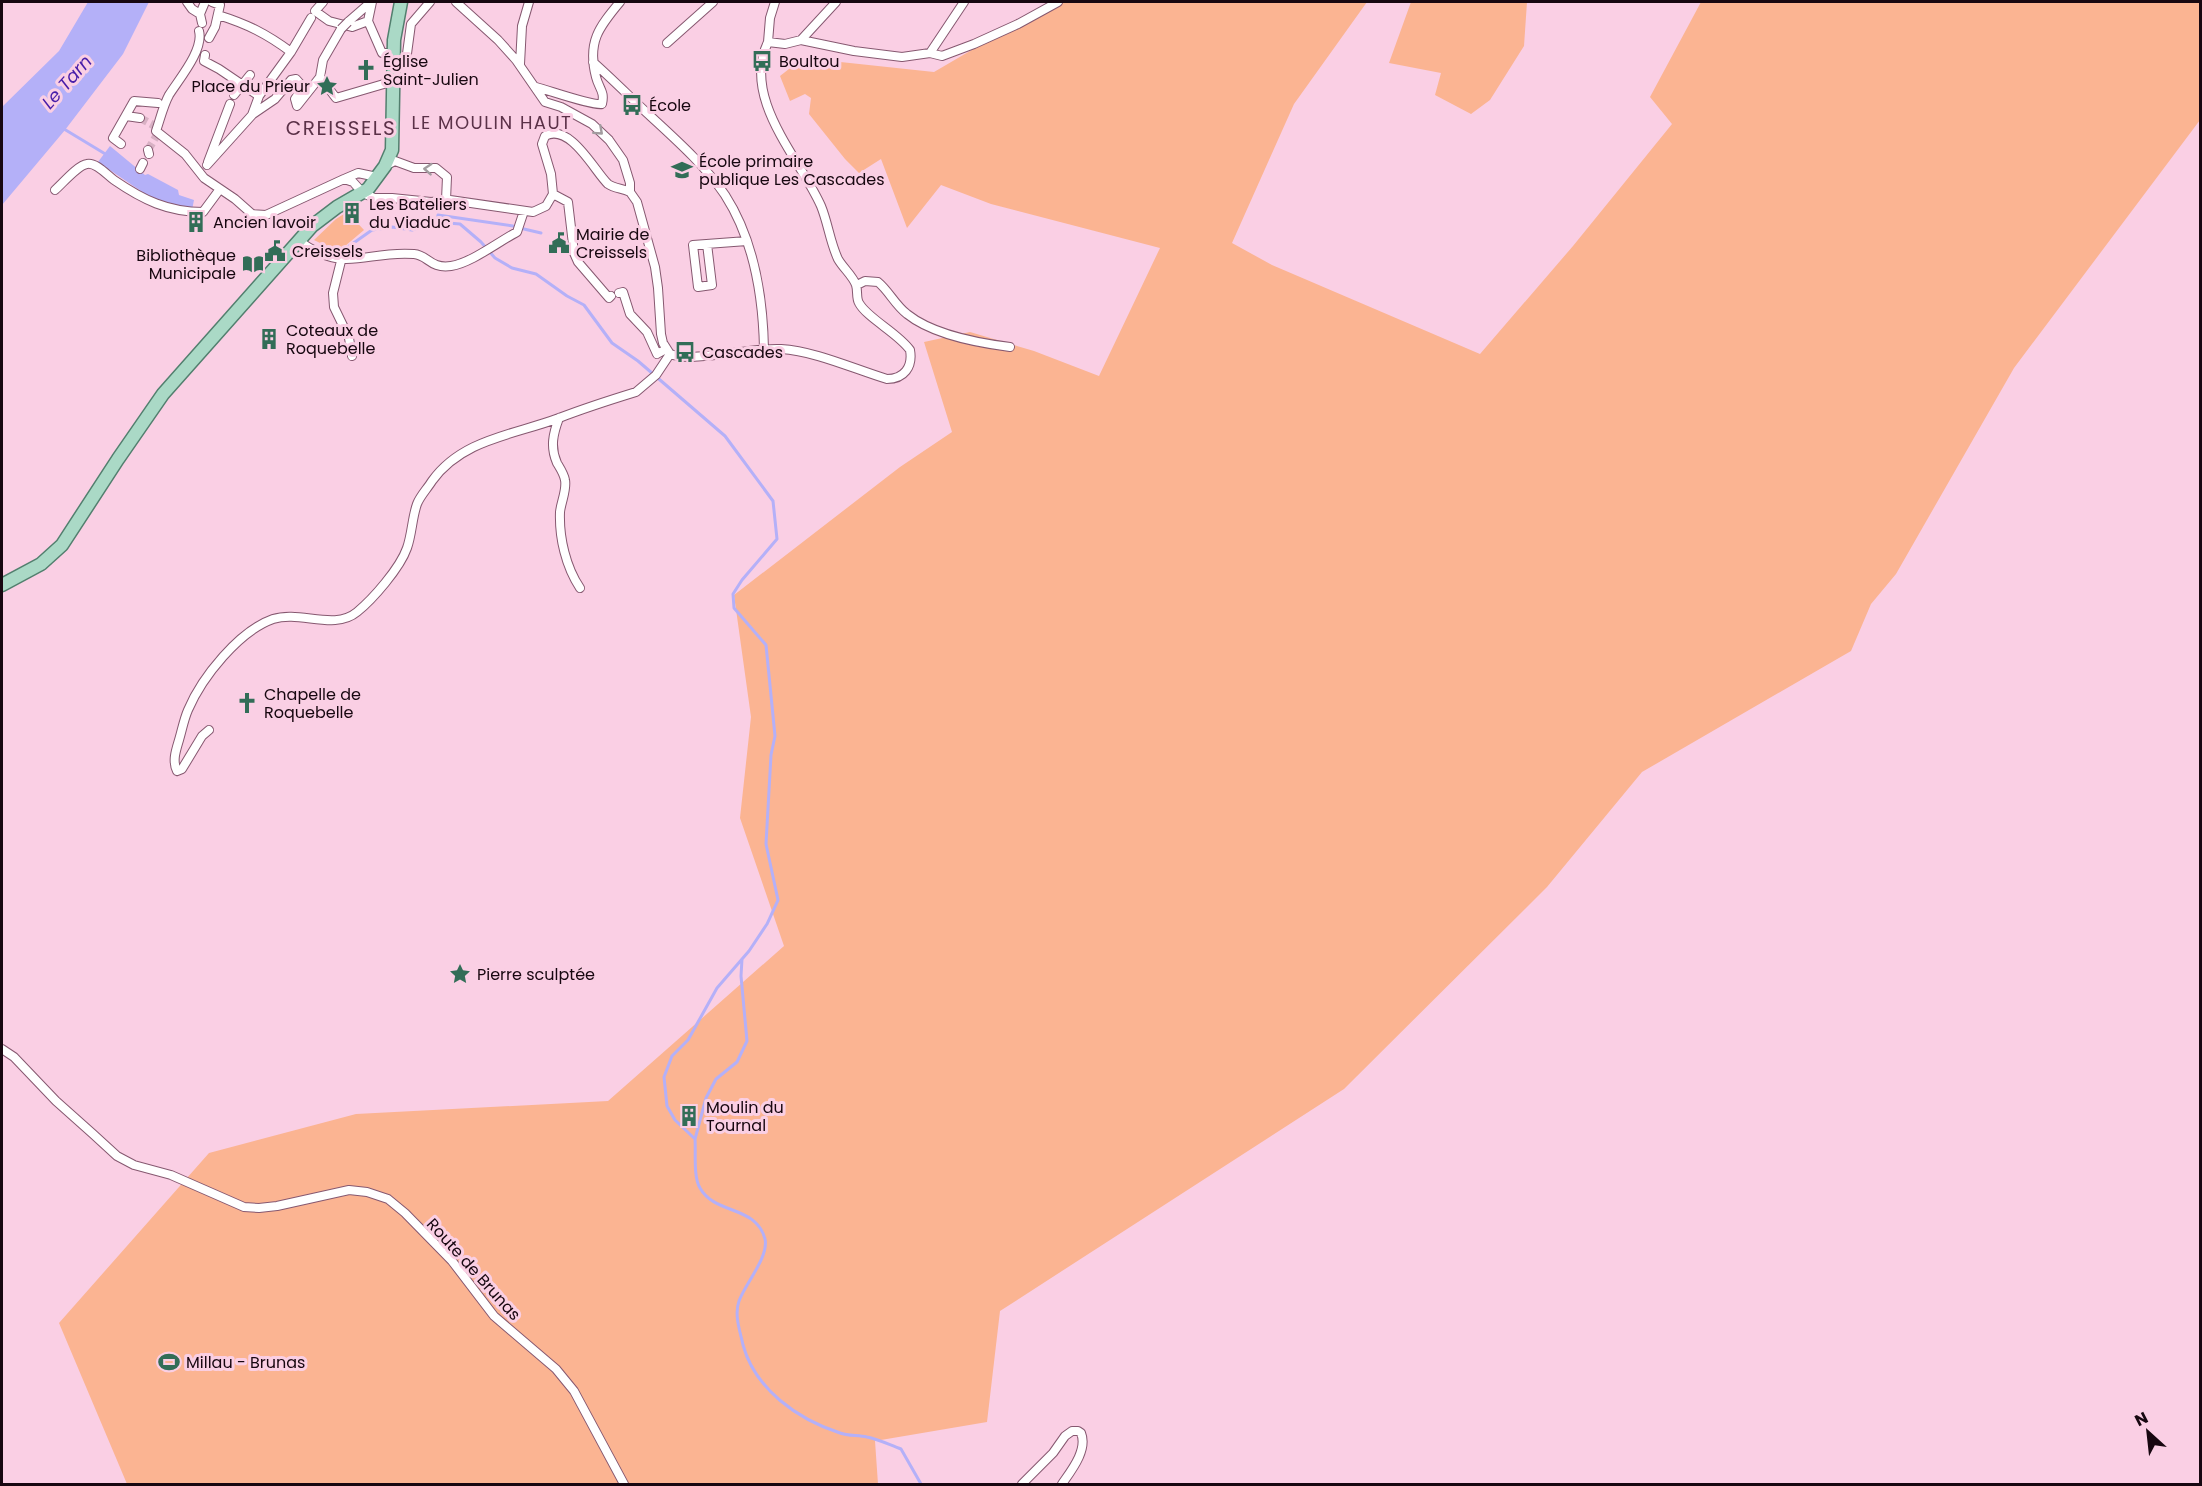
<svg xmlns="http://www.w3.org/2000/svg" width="2202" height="1486" font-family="Poppins,sans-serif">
<rect width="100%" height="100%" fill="#facfe4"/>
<path fill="#fbb492" d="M1054,2H1367L1294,104L1232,243L1272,265L1480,354L1573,246L1672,124L1650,97L1701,2H2200V120L2014,368L1896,574L1871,604L1851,651L1642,772L1547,887L1344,1089L1000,1311L987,1422L875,1441L878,1484H127L59,1323L209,1153L356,1114L608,1101L784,946L740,818L751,717L734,595L900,467L952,432L924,342L970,332L1034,351L1099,376L1160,248L991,204L941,185L907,228L881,159L859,173L845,159L809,114L811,98L805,94L790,101L780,76L803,58L934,72Z
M1411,2H1527L1524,46L1490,100L1471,114L1435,95L1441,73L1389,63Z
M347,212L364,230L338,252L314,240L336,219Z"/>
<path fill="#b4b0f8" d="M88,2H149L123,54L65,130L2,205V107L59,51Z
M110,146L145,175L148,174L178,190L179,195L194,200L192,210L160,204L98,162Z"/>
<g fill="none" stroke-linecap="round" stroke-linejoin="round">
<path stroke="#b4b0f8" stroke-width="3" d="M64,129L107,155
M437,221L438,215L513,226
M524,229L541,233
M326,252L338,254L372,230L392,227L412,230L436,222L460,224L481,242L495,258L512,268L536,274L567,296L584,305L612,343L638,361L725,436L773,501L777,539L742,580L733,594L734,608L766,645L775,736L771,755L766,844L778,900L767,924L749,951L717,988L688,1040L672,1056L664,1077L667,1106L675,1120L695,1139C696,1152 693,1176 700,1188C715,1215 756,1205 765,1239C769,1257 745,1284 739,1301C734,1315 740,1331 743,1345C755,1389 797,1419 840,1433C848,1436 858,1435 867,1437C878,1439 890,1445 901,1449L921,1484
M695,1139L706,1098L716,1079L737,1062L747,1041L741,976L742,959"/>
<path stroke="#d8b1c4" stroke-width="8" stroke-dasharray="8 4" stroke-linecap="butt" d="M140,118L157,127
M148,150L158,133"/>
<defs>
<path id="street" d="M187,2L192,9L200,14
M323,2L315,11L329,21L352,27L368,21
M372,2L368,21L382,53H394
M456,2L498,40L516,60L545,102L561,107L592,124L609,140L623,160L630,183V192L637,202L655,267L658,288L661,334L663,343L670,354C693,363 752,347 781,349C815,351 854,369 887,379C904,379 913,367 910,350C898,333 867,318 859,303C856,298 858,291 856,285C853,276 843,268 838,259C830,242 828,223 821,206C800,158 741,99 768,42
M775,2L770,18L768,42L785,44L801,40L854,51L902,57L930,53L964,2
M218,15C247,24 267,34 291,52
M348,22L371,2
M202,23L200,14L205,2
M341,29L323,60L320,77L336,98L394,81
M199,31C204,50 179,79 169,95C163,106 160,120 156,131L185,154L204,178L235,199L252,214L266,215L344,179
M209,38L215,27L220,5L212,2
M801,40L836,2
M667,43L713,2
M930,53L942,56L974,44L1018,24L1058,2
M205,55L204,61L219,69L259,96
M593,62C611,78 628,95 646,112C674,138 704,164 725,195C754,240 763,296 764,349
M520,64L522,26L529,2
M394,68L406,61L411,24L430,2
M536,87C548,90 593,106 602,104C605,91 599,89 596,77C587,42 599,27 620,2
M234,95L250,75
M253,114L275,99L291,80L296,79L303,87L295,99L297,106L320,77
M126,116L140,118
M121,144L113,138L134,101L158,103
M148,150L149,154
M208,162L230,104
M207,165L252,115L259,96L291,52L311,18
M385,166L395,161L414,168H436L447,177L446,200
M140,169L143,163
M377,177L358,173L344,179L353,182L363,193L374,198H392L431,202L450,200L533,212L546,206L553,194L551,174L542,144L545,136C570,122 595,172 608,184C615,189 623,188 630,192
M55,190C62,184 78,165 87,164C96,162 107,175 114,180C143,200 168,212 203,212L220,189
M553,194L568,202L574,253L578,262L609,298L611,296
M299,241C346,275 365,250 414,254C428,255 430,269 451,266C471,263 498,242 517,232L524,211
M707,244L712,285L698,287L693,245L747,241
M341,261L333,293L334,307L349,338L352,356
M857,285L865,281L878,282C889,291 895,305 907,314C932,334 978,343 1010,347
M619,293L623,292L630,314L647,332L657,354L666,349
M559,418C553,434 550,447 557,463C560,468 564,474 565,480C567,490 561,502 560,512C559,538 566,567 580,588
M209,730L202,736L182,769L177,771C172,761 176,750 179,740C182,730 184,719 188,710C202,677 239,631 273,619C300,610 334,631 357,612C373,599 400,568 407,548C412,534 412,518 417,504C420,496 427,489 432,481C462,439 514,435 559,418C585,408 610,400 636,392L656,375L670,354
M2,1049L14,1057L56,1101L93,1134L117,1156L134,1165L171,1175L244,1207L259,1208L277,1206L349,1190L367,1192L388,1199L405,1213L452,1261L494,1316L556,1369L574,1391L624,1484
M1022,1484L1053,1453L1065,1436L1072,1431H1078L1081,1433C1088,1450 1071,1471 1062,1484"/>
<path id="primary" d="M2,585L41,564L62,545L118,459L163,394L312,226L337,207L368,189L385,166L392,150L394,40L401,2"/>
</defs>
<use href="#street" stroke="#865870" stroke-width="10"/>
<use href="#primary" stroke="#527f6e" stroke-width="15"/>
<use href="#street" stroke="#fff" stroke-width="8"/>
<use href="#primary" stroke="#aad9c6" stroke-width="12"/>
<defs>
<path id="street-bridge" d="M341,29L348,22"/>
</defs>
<use href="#street-bridge" stroke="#865870" stroke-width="10" stroke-linecap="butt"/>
<use href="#street-bridge" stroke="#fff" stroke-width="8"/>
</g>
<defs><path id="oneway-chevron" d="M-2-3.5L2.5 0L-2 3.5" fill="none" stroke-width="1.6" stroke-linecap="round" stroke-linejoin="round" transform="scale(1.5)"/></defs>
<g stroke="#a29c9f">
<use href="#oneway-chevron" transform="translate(599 131) rotate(42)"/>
<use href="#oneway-chevron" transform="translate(428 169) rotate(-176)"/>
</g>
<defs>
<symbol id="bus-bare" viewBox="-9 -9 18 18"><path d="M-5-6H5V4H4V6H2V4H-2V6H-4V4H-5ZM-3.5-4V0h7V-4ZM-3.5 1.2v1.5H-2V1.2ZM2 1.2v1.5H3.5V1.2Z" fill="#326d57" stroke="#facfe4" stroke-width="2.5" paint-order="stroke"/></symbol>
<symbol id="church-bare" viewBox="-9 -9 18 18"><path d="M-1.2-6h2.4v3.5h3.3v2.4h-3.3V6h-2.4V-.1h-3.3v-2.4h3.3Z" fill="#326d57" stroke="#facfe4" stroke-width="2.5" paint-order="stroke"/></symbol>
<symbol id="sight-bare" viewBox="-9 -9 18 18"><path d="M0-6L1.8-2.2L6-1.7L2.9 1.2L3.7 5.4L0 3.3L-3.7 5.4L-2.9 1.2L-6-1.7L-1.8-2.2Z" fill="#326d57" stroke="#facfe4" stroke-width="2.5" paint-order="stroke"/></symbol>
<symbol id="school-bare" viewBox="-9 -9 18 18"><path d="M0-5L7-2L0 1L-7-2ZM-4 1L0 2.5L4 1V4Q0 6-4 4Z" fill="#326d57" stroke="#facfe4" stroke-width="2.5" paint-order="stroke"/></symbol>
<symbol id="building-bare" viewBox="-9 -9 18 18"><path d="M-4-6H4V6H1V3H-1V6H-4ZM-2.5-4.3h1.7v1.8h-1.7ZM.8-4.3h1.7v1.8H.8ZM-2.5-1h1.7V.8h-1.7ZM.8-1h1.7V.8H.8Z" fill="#326d57" stroke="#facfe4" stroke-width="2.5" paint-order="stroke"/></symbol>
<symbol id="civic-bare" viewBox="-9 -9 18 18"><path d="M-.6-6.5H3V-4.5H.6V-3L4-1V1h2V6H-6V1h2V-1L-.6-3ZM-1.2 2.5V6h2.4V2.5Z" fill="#326d57" stroke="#facfe4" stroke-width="2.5" paint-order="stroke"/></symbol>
<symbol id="library-bare" viewBox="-9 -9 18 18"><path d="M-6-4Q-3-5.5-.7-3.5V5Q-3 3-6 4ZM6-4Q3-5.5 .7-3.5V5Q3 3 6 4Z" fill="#326d57" stroke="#facfe4" stroke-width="2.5" paint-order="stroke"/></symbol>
<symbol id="stadium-bare" viewBox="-9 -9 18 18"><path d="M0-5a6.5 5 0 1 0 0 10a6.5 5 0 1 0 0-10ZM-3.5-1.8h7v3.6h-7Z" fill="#326d57" stroke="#facfe4" stroke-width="2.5" paint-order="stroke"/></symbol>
</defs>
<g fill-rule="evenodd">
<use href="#bus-bare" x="747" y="46" width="30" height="30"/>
<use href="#church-bare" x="351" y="55" width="30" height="30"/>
<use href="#sight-bare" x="312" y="71" width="30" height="30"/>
<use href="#bus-bare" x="617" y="90" width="30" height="30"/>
<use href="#school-bare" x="667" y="155" width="30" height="30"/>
<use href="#building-bare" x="337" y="198" width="30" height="30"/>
<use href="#building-bare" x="181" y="207" width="30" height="30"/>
<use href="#civic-bare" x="544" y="228" width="30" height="30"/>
<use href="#civic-bare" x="260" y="236" width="30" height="30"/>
<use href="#library-bare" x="238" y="249" width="30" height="30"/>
<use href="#building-bare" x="254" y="324" width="30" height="30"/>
<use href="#bus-bare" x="670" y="337" width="30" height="30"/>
<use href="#church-bare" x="232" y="688" width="30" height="30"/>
<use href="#sight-bare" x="445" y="959" width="30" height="30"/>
<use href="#building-bare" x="674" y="1101" width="30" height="30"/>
<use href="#stadium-bare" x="154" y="1347" width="30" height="30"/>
</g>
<g text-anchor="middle" stroke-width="6" stroke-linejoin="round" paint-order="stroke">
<g font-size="16" fill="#170710" stroke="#facfe4" text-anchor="start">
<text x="383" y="67">Église<tspan x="383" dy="18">Saint-Julien</tspan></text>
<text x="779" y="67">Boultou</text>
<text x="310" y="92" text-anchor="end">Place du Prieur</text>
<text x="649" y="111">École</text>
<text x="699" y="167">École primaire<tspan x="699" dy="18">publique Les Cascades</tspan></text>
<text x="369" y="210">Les Bateliers<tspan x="369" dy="18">du Viaduc</tspan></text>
<text x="213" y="228">Ancien lavoir</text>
<text x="576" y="240">Mairie de<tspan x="576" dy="18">Creissels</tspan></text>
<text x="292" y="257">Creissels</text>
<text x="236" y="261" text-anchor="end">Bibliothèque<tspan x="236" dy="18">Municipale</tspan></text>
<text x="286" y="336">Coteaux de<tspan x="286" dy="18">Roquebelle</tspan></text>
<text x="702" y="358">Cascades</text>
<text x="264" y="700">Chapelle de<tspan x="264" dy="18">Roquebelle</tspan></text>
<text x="477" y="980">Pierre sculptée</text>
<text x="706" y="1113">Moulin du<tspan x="706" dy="18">Tournal</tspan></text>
<text x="186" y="1368">Millau - Brunas</text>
</g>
<g font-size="16" fill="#170710" stroke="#facfe4">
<text transform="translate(474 1269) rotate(48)" y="6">Route de Brunas</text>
</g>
<g font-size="18" font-style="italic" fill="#471da9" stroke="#facfe4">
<text transform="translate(67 82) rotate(-48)" y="6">Le Tarn</text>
</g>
<g font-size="18" letter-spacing="1.5" fill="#5b3148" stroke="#facfe4">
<text x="492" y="129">LE MOULIN HAUT</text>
</g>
<g font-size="20" letter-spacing="1.5" fill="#5b3148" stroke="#facfe4">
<text x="341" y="135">CREISSELS</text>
</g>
</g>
<rect width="2202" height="1486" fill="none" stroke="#170710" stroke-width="6"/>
<g transform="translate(2148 1432) rotate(333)" stroke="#facfe4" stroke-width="4.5" paint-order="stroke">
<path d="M0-4.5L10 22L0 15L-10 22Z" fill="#170710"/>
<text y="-9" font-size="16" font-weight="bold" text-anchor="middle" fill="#170710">N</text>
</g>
</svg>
